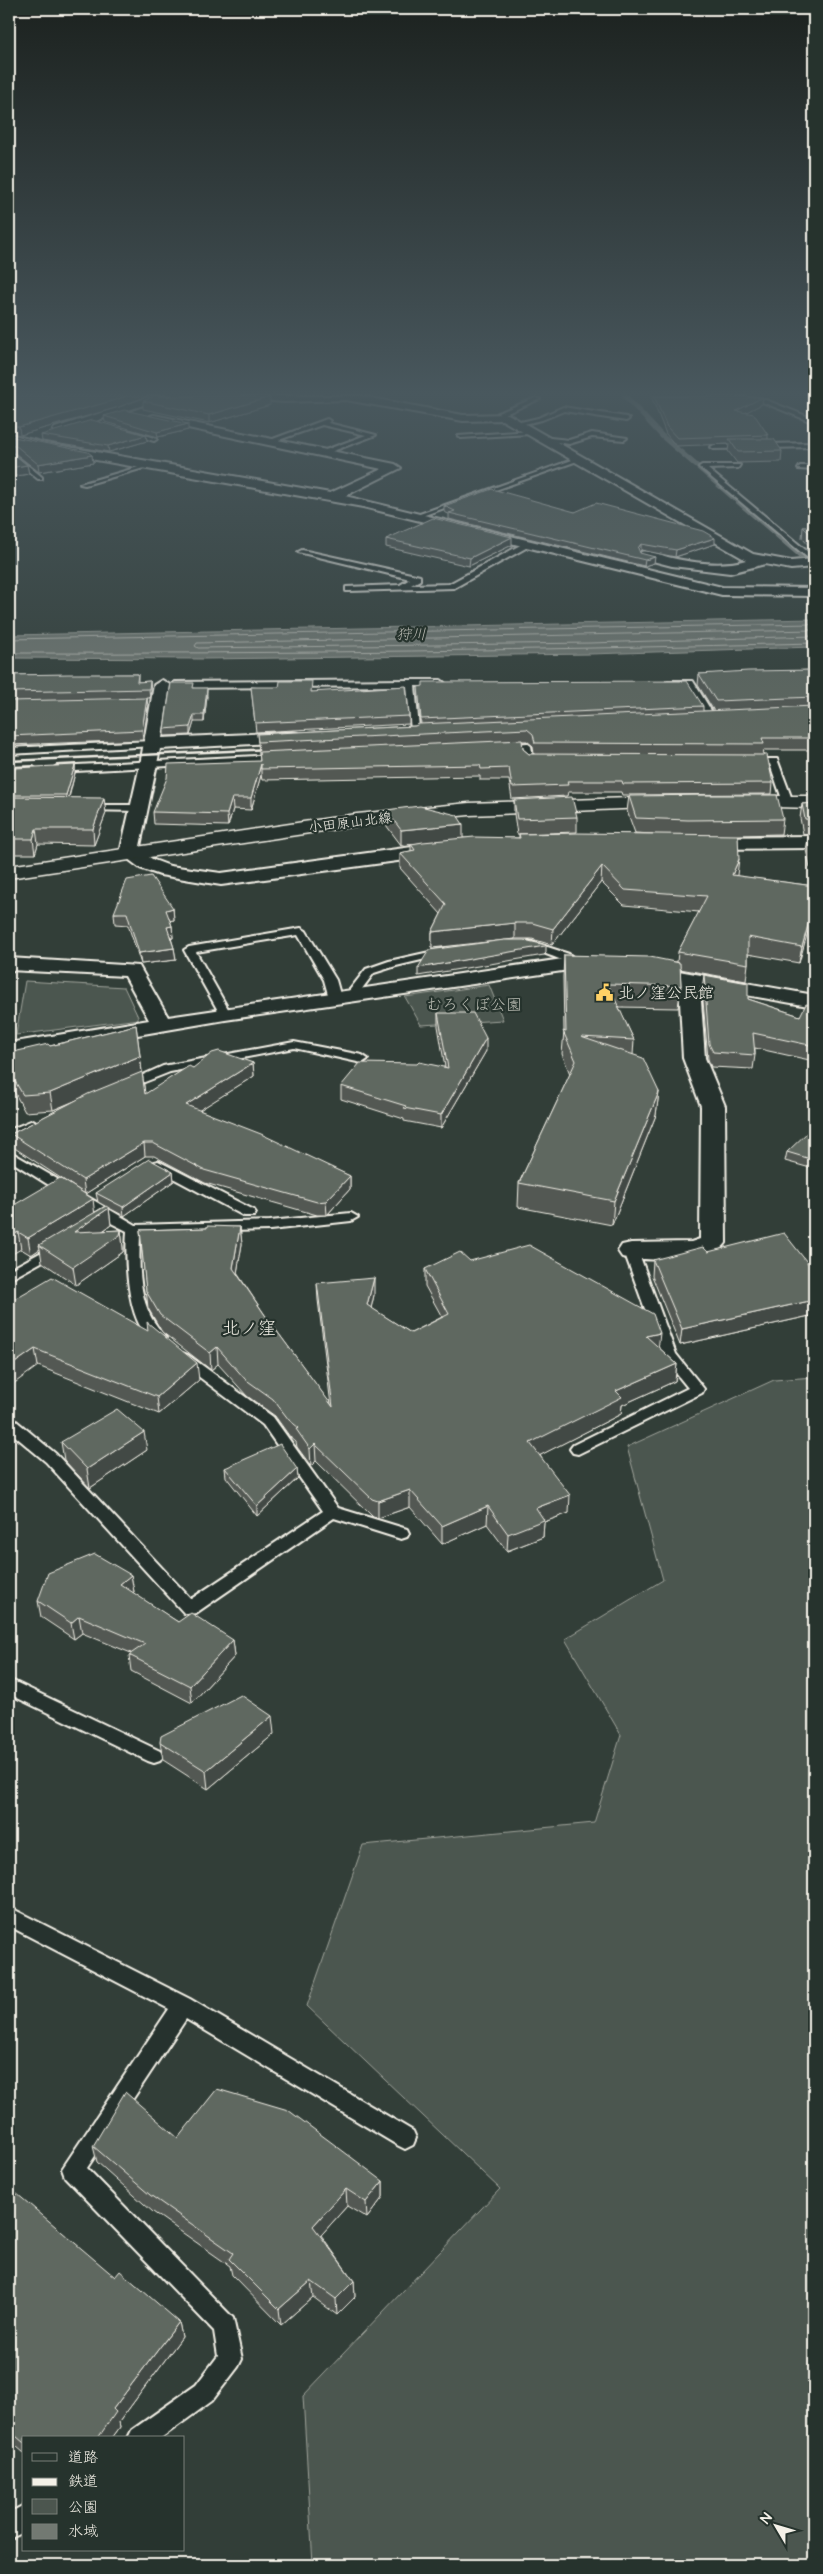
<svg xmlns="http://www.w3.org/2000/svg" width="823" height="2574" font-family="'Architects Daughter','Klee One',sans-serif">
<rect width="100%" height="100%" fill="#323e38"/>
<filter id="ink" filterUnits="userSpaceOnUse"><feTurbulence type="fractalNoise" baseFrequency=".02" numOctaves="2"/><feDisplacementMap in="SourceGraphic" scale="10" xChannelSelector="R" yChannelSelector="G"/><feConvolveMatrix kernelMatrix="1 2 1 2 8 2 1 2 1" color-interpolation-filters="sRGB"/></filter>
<g filter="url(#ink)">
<path fill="#4c564f" stroke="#a0a49c" d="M25,981L124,987L139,1019L16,1035Z
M489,985L503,1020L421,1025L405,997Z
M814,1377V2565H313L303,2396L500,2189L307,2006L363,1845L594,1823L621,1735L565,1639L663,1580L627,1447L774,1380Z"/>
<path fill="#727972" stroke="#a6a9a1" d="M814,619V647L590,654L204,659L9,658V635Z"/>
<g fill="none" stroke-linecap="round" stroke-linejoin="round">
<path stroke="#c0c1b9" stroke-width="1" d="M814,630L197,643L195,646L198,648L590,643L814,636
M9,639L814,624
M9,653C277,654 546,650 814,643"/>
<path stroke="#a6a9a1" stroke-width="5" d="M625,396L662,436L814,567"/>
<defs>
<path id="lane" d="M738,396L766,400L814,419V423L762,402Z
M535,398L540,399L505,414L506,417H502L498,413Z
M563,407L626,417L629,419L626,421L564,411L542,420L515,426L512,424L538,418Z
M327,419L330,421L328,423L376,435L322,455L320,452L366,435L322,425L270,443L265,442Z
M128,431H132L157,439L154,441L128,433Z
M532,431L530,434L461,438L458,436Z
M592,433L627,438L624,440L592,437L569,444L538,439L541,437L569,440Z
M814,443V447L714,449L711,447L714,445Z
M11,455H15L42,477V479H38L11,457Z
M575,459L580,460L419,517L414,516Z
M149,464L154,465L85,485L80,484Z
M740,465L738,468L708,469L814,557V563L699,467L702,465Z
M800,466H814V470L798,469Z
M526,542L533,544L454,588L349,591H346V587L400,585L410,579L298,552L302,550L420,576V580L411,585L449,584Z
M411,680H441L445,683L441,686H415L419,728L432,729V733L415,734L411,731L407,686L175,688L171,685L175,682Z
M667,681H693L715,717L714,719H708L687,686L667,685Z
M151,741L155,744L154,746L9,754V748Z
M527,743L531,746L533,757L542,758V762H526L523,749L504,751L500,748L504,745Z
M278,755L281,756V760L57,772L52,769L57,766Z
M747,759H777L793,802L791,804L783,802L770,764H750L745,761Z
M9,768L33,767L38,770L33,773L9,774Z
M87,805H139L144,808L139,811L84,810V806Z
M301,928L306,931L336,980L341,998L339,1000L335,1001L329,998L324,980L298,935L196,952L231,1014L225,1017L221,1016L184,950L189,947Z
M529,941L569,954L581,963L580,965C575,966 534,949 525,946V942Z
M443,949L448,952L447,954L396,966L374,973L355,998L351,999L345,996L366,969L389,961Z
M294,1042L362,1055L368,1059L362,1063L294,1048L170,1072L127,1089L121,1085L163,1066Z
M33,1120L39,1124L37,1127L9,1138V1130Z
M9,1151L136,1225L270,1221L351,1213L358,1217L351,1221L270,1230L140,1233C139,1260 138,1290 150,1315C154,1324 161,1330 166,1338L159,1343C126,1334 125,1258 127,1231L103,1219L9,1160Z
M158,1161L254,1210L256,1213L254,1216H244L154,1168L152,1165L154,1162Z
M58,1243L65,1247L63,1250L9,1280V1270Z
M631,1247L638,1251L676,1354L704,1389L702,1393L578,1454L573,1453L570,1449L573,1445L688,1388L662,1356L624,1251Z
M183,1353L188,1355L273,1417L338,1508L407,1529L409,1533L407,1537L401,1539L334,1518L196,1613L190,1614L184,1613L46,1462L9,1431V1418L14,1419L56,1454L191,1599L323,1511L263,1425L178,1361L176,1358Z
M9,1679L160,1751L163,1756L160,1761L154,1763L148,1761L9,1694Z
M9,1907L190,1999L413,2131L416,2138L413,2145L405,2149L397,2145L186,2019L87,2168L233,2318L242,2359L238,2367L212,2401L161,2438H128L132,2430L196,2385L218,2356L214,2331L65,2177L62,2169L169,2009L9,1926Z
M24,2505V2532L9,2539V2513Z"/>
<path id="street" d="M152,396H170L63,432L59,434L53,430L55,428Z
M242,396H361L463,415L508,414L753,554L791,561L814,559V567L791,569L765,564L730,573L672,566L641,558L639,555L641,552C651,550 662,556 672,558C695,563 723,567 746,560L502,420L463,421L346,400L284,402L247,399Z
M154,415L395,464L401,468L345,496L722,587L814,588V596L722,595L363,507L45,451L9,442V434L45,443L330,493L382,469L150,420V416Z
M162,680L170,685L162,738L292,732L298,733L300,737L298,741L292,742L160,749L139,851L154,860L170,866L221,873L434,844L441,846L443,850L441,854L434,856L221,885L160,875L140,868L120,853L140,765L154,685Z
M814,836V848L703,849L696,847L694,843L696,839L703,837Z
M576,957L606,961L609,965L606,969L599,971L576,969L225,1020L9,1057V1043L149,1020L125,976L9,970V958L139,966L168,1017Z
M645,965L814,995V1007L700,987L705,1058L725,1106L726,1243C712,1264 654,1259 631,1259L622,1257L618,1251L622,1245L631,1243L691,1242L700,1239L701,1106L683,1058L679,983L638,975L635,971L638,967Z"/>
<path id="primary" d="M741,796H814V808L734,806L732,802L734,798Z
M665,797L672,799L674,803L672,807L469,815L357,826L9,878V866L357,814L469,803Z"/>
</defs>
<use href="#lane" stroke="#f4f1e8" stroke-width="4"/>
<use href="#street" stroke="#f4f1e8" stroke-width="4"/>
<use href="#primary" stroke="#f4f1e8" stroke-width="3"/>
<use href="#lane" fill="#26332d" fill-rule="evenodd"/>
<use href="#street" fill="#26332d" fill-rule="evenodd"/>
<use href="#primary" fill="#26332d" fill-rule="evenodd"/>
<path stroke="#f4f1e8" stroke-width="2.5" d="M9,761L272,749"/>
</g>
<path fill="#525953" stroke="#f4f1e8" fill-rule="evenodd" d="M9,396H147L119,407L20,435L9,432V433Z
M651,396L763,397L762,404L746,412L768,435V439L782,451L781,462L737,463L728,451L729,444L676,446L666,434Z
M143,401L270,405L209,423L143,409Z
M104,416L188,430L158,437L105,422Z
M41,435H146L147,441L109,452L42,441Z
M9,436L92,455L93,463L39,472L16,454L13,453L27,465L29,474L9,477Z
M444,506L575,512L715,544L675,557L641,550L640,552V553L654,563L644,566L449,519V514L444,512Z
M803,527H814V551L802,538Z
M386,539L512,545L469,566L386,547Z
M814,670V750H764L763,755L773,783L772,794L622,795L621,792H568L567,796L512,799L509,780H480V776L262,780L261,775L251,810L233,809L228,826L154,824L153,812L260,761L257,734L415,726L421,724L418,687L703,706V711H714L698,685L699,674ZM522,741H527L533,746L534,754H529L523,749Z
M138,674V682L150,681L151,690L150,698H147L148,707L143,740L9,745V675Z
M251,687L312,692L409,716V724L256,732Z
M194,688L207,696L204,722H194L190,735L164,736V729Z
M75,765V773L69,798L106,813L94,845L38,844L35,854H9V794Z
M629,796L783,819L781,834L738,835L736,876L814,886L799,963L748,954V964L746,981L680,969L681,986L678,1008L618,1007L634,1040L633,1055L659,1092L656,1115L612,1225L518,1207L519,1183L570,1074L562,1054L564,1031L563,977L564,955L677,962L678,952L699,912L624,905L601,882L552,945L532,939H515L432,948V932L441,914L400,868V853L411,851V844L401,845L386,825V810L463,838H519V834H653L635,833L627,811Z
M514,800L577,817V832L517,834L514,814Z
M814,803V868H810L806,850L809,835L803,834L800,818L802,804Z
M173,908L174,920H170L172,926L173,938H171L174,948L176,960L141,964L128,925L115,924L114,913Z
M704,975L748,999L800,1016L814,1006V1061L755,1048V1055L753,1069L711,1067L708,1059L702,989Z
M438,1013L486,1051L441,1128L404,1121V1119L341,1099V1086L445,1067L438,1026Z
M136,1025L145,1094L193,1068L253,1063L254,1076L199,1110L350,1176V1189L327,1215H317L205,1183L154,1156H145L85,1194L13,1147L11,1134L77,1100L53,1110L25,1112L9,1082V1053L50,1046Z
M814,1131V1169L785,1161L787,1152Z
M173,1172L174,1181L124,1216L109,1208L111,1225L103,1231L121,1230L123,1248V1252L76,1285L42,1262L40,1249L31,1255L21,1249L9,1208L95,1212L105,1206L98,1202L96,1193Z
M240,1227L242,1244L237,1273L265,1315L331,1405L318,1300L317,1283L374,1295L371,1308L411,1333L442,1317L425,1286V1269L470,1261L658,1347L677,1364L675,1381L622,1405L621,1414L540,1455L569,1513L544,1522L543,1537L507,1551L487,1524L442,1544L410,1507L378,1518L373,1517L316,1461L311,1466L297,1447L296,1442L290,1437L275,1416L247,1396L218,1364L211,1370L162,1332L148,1308L140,1230Z
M708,1252L814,1271V1315L680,1345L652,1276L653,1260Z
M9,1302L199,1380L159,1414L38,1366Z
M61,1442L147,1450L90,1488L64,1460Z
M225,1468L297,1469L298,1478L257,1516L226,1477Z
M131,1575L134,1592L132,1593L178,1622L233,1640L235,1656L192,1703L131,1671L129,1655L131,1653L82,1633L74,1639L41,1617L38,1601Z
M274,1734L208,1789L163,1760L160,1742Z
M178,2138L383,2181V2197L367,2218L347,2206L321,2235L354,2281L355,2297L337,2315L313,2297L281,2325L232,2275L230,2266L153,2212L97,2162L93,2146Z
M9,2201L115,2277L179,2322L182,2337L119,2422L120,2427L112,2438H24V2453L9,2440Z"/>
<path fill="#424944" stroke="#f4f1e8" d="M126,396H147L119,407L20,435L19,427Z
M270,397V405L209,423V415Z
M763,397L762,404L735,418L736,411Z
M188,424V430L158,437L157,432Z
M146,435L147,441L109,452L108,446Z
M92,455L93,463L39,472L38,464Z
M27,465L29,474L9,477V468Z
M14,484L15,493L9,495V486Z
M512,537V545L469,566L470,558Z
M715,538V544L675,557L676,550Z
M641,544V550L637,554L638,548Z
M655,557L654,563L644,566L645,560Z
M150,681L151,690L150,698L149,689Z
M207,688V696L204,722V715Z
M147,698L148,707L143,740L142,730Z
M194,715V722L190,735V727Z
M261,764V775L251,810V798Z
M75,765V773L67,803L66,795Z
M104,798L106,813L94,845L93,829Z
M232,798L233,809L228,826L227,814Z
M463,824V839L401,845V830Z
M36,829L38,844L35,854L33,839Z
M739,859L737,875L730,891L732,875Z
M602,866L601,882L552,945L553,929Z
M814,903V911L799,963L802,947Z
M173,908L174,920L167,921L166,910Z
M515,923V939L432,948V932Z
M172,926L173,938H168L167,927Z
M546,945V953L544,955L418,976V968Z
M174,948L176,960L141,964L139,953Z
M486,1038V1051L441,1128V1115Z
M140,1056L142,1073L53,1110L50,1093Z
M253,1063L254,1076L187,1118L186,1105Z
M659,1092L656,1115L612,1225L614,1201Z
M144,1143L145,1156L85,1194L83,1180Z
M173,1172L174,1181L124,1216L123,1207Z
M350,1176V1189L327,1215L326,1201Z
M93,1199L95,1216L39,1245L40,1249L31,1255L28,1238Z
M109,1208L111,1225L77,1249L74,1232Z
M240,1227L242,1244L235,1285L233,1268Z
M121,1230L123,1248V1252L76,1285L73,1267Z
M18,1232L21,1249L9,1256V1238Z
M374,1278V1295L368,1322L367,1305Z
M814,1300V1315L680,1345L682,1329Z
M660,1333L658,1350L646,1336Z
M217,1347L218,1364L211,1370L210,1353Z
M35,1349L38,1366L9,1387V1367Z
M197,1363L199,1380L159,1414L157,1397Z
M677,1364L675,1381L622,1405L621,1414L529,1461L530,1443L616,1391Z
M144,1432L147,1450L90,1488L87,1469Z
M315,1444L316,1461L311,1466L310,1449Z
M297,1469L298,1478L257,1516V1506Z
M410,1490V1507L378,1518V1501Z
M570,1495L569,1513L544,1522L543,1537L507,1551L508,1534L536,1508Z
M488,1506L487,1524L442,1544V1526Z
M131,1575L134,1592L122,1601L120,1584Z
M79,1616L82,1633L74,1639L71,1623Z
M233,1640L235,1656L192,1703L190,1686Z
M272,1716L274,1734L208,1789L206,1771Z
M383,2181V2197L367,2218L366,2202Z
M346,2189L347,2206L315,2242L313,2226Z
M311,2281L313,2297L281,2325L279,2309Z
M354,2281L355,2297L337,2315L336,2299Z
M179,2322L182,2337L119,2422L120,2427L112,2438H98L113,2409Z"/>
<path fill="#5f6861" stroke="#f4f1e8" d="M9,396H126L119,399L19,427L9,424Z
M154,396H269L270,397L209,415L143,401Z
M654,396L763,397L736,411L754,414L768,435L677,438L667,427Z
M124,410L188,424L157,432L104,416Z
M92,420L146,435L108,446L41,435Z
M9,436L88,452L92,455L38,464L15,445H10L9,450Z
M729,439H774L782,451L738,452Z
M9,450L27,465L9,468Z
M9,483L14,484L9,486Z
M492,489L575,512L596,503L703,531L715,538L676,550L641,544L638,548L640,553L655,557L645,560L449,513L455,511L444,506Z
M433,518L512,537L470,558L386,539Z
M803,527H814V538Z
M814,670V697L716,701L699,674L748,671Z
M68,674H138L137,682L150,681L149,689L9,692V675Z
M280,681H312L311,692L406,686L409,716L255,723L251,687H279Z
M687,681L703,706L421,719L418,687L423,686V682Z
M171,683H194L193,688H207L204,715H194L190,727L164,729Z
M147,698L142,730L9,736V701Z
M814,706V738H762L764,744L535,743L533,734L527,729L258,742L257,734L415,726L419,724Z
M522,740L523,749L529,754L767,755L773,783L623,784L622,781H567L568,785L512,787L509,768L481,769L480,765L261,769V764L251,798H232L227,814L153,812L167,778L168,764L260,761L259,752Z
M75,765L66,795H9L15,768Z
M715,795H777L783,819L688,820L636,818L629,796Z
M9,797L104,798L93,829H36L33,839H9Z
M572,797L577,817L517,819L514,800Z
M814,803V820L805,819L802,804Z
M420,806L457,815L463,824L401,830L386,810Z
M576,833L738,835L739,859L732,875L814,886V903L802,947L748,937V964L678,952L707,896L625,890L602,866L553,929L532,923H515L432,932L446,904L400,853L415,850L411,844L423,842L474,837L520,838L519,834Z
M814,834V853H812L809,835Z
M151,876L173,908L166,910L172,926L167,927L174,948L139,953L127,913H114L127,880Z
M504,940H524L546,945L545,946L418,968L429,950Z
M564,955L650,957L680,963L681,986L608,984L634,1040L581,1037L643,1058L659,1092L614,1201L519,1183L576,1061L563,1031L566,1032Z
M704,975L748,983V999L800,1016L806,1004L814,1006V1046L753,1033L755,1055L713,1052L709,1044Z
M438,1013H473L486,1038L441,1115L404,1108L406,1106L341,1086L360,1063L417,1064L419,1062L448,1068Z
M136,1025L140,1056L50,1093L23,1095L9,1071V1053L48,1044L50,1046Z
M219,1051L253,1063L186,1105L261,1134L350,1176L326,1201L317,1202L204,1170L153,1143H144L83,1180L11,1134L88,1094L142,1072L145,1094L189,1066L193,1068L212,1053Z
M810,1130L814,1131V1160L787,1152Z
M149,1159L173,1172L123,1207L96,1193Z
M60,1178L93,1199L28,1238L18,1232L9,1238V1208Z
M106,1206L109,1208L74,1232L121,1230L120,1235L73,1267L39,1245Z
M207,1226L240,1227L233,1268L265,1315L333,1407L317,1283L374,1278L367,1305L411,1333L449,1314L425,1269L460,1252L470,1261L529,1245L653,1314L660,1333L646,1336L677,1364L616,1391L622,1397L530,1443L570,1495L536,1508L544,1520L508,1534L488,1506L442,1526L410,1490L378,1501L372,1499L315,1444L310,1449L296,1429L299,1428L289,1420L273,1399L245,1379L217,1347L210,1353L160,1315L146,1291L140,1230L207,1228Z
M784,1233L814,1271V1300L682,1329L653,1260L703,1247L708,1252Z
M52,1277L148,1331L147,1322L197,1363L157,1397L35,1349L9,1367V1302Z
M117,1409L144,1432L87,1469L61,1442Z
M280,1444L297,1469L257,1506L225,1468Z
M95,1554L131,1575L120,1584L178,1622L191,1613L233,1640L190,1686L129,1655L145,1644L79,1616L71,1623L38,1601L48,1573Z
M241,1695L272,1716L206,1771L160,1742L161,1736Z
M217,2089L288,2110L383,2181L366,2202L346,2189L313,2226L354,2281L336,2299L311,2281L279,2309L229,2259L233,2253L150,2195L93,2146L125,2092L178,2138Z
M16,2193L115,2277L120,2271L179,2322L113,2409L116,2412L98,2438H24V2443L9,2430V2201Z"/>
</g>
<linearGradient id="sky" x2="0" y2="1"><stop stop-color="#1c221f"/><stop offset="0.52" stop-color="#49585e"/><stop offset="1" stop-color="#49585e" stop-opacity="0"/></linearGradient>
<rect width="823" height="757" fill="url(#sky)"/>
<defs>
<symbol id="civic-bare" viewBox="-9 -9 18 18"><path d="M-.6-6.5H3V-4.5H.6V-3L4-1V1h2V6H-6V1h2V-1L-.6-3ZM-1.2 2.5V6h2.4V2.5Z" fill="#ffd166" stroke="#26332d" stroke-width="2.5" paint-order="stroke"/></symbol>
</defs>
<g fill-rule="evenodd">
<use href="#civic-bare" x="592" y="980" width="25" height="25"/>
</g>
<g text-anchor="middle" stroke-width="4.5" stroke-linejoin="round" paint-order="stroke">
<g font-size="14" fill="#f4f1e8" stroke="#26332d">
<text transform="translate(350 822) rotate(-7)" y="5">小田原山北線</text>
</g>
<g font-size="15" font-style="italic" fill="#babbb3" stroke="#26332d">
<text x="411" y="639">狩川</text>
</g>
<g font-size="16" fill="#f4f1e8" stroke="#26332d" text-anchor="start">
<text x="618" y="998">北ノ窪公民館</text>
</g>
<g font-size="16" fill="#b9bbb2" stroke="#26332d">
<text x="474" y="1010">むろくぼ公園</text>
</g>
<g font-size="18" fill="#f4f1e8" stroke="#26332d">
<text x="249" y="1334">北ノ窪</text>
</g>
</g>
<rect width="823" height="2574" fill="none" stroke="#26332d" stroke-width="30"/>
<rect x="15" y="15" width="793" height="2544" fill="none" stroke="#f4f1e8" stroke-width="2" filter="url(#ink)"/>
<rect x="22" y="2436" width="162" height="115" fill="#26332d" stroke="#787f78"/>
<rect x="32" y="2453" width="25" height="8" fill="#26332d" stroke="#787f78"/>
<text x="68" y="2462" font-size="15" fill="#f4f1e8">道路</text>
<rect x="32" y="2478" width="25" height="8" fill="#f4f1e8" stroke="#787f78"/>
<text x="68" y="2486" font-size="15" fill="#f4f1e8">鉄道</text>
<rect x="32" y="2499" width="25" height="15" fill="#4c564f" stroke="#787f78"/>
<text x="68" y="2512" font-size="15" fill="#f4f1e8">公園</text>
<rect x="32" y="2524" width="25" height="15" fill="#727972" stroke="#787f78"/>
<text x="68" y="2536" font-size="15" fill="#f4f1e8">水域</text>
<g transform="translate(776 2526) rotate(308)" stroke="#26332d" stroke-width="4" paint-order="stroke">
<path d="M0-4L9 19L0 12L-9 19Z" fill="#f4f1e8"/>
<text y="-8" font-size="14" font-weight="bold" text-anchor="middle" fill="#f4f1e8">N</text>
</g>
</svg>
